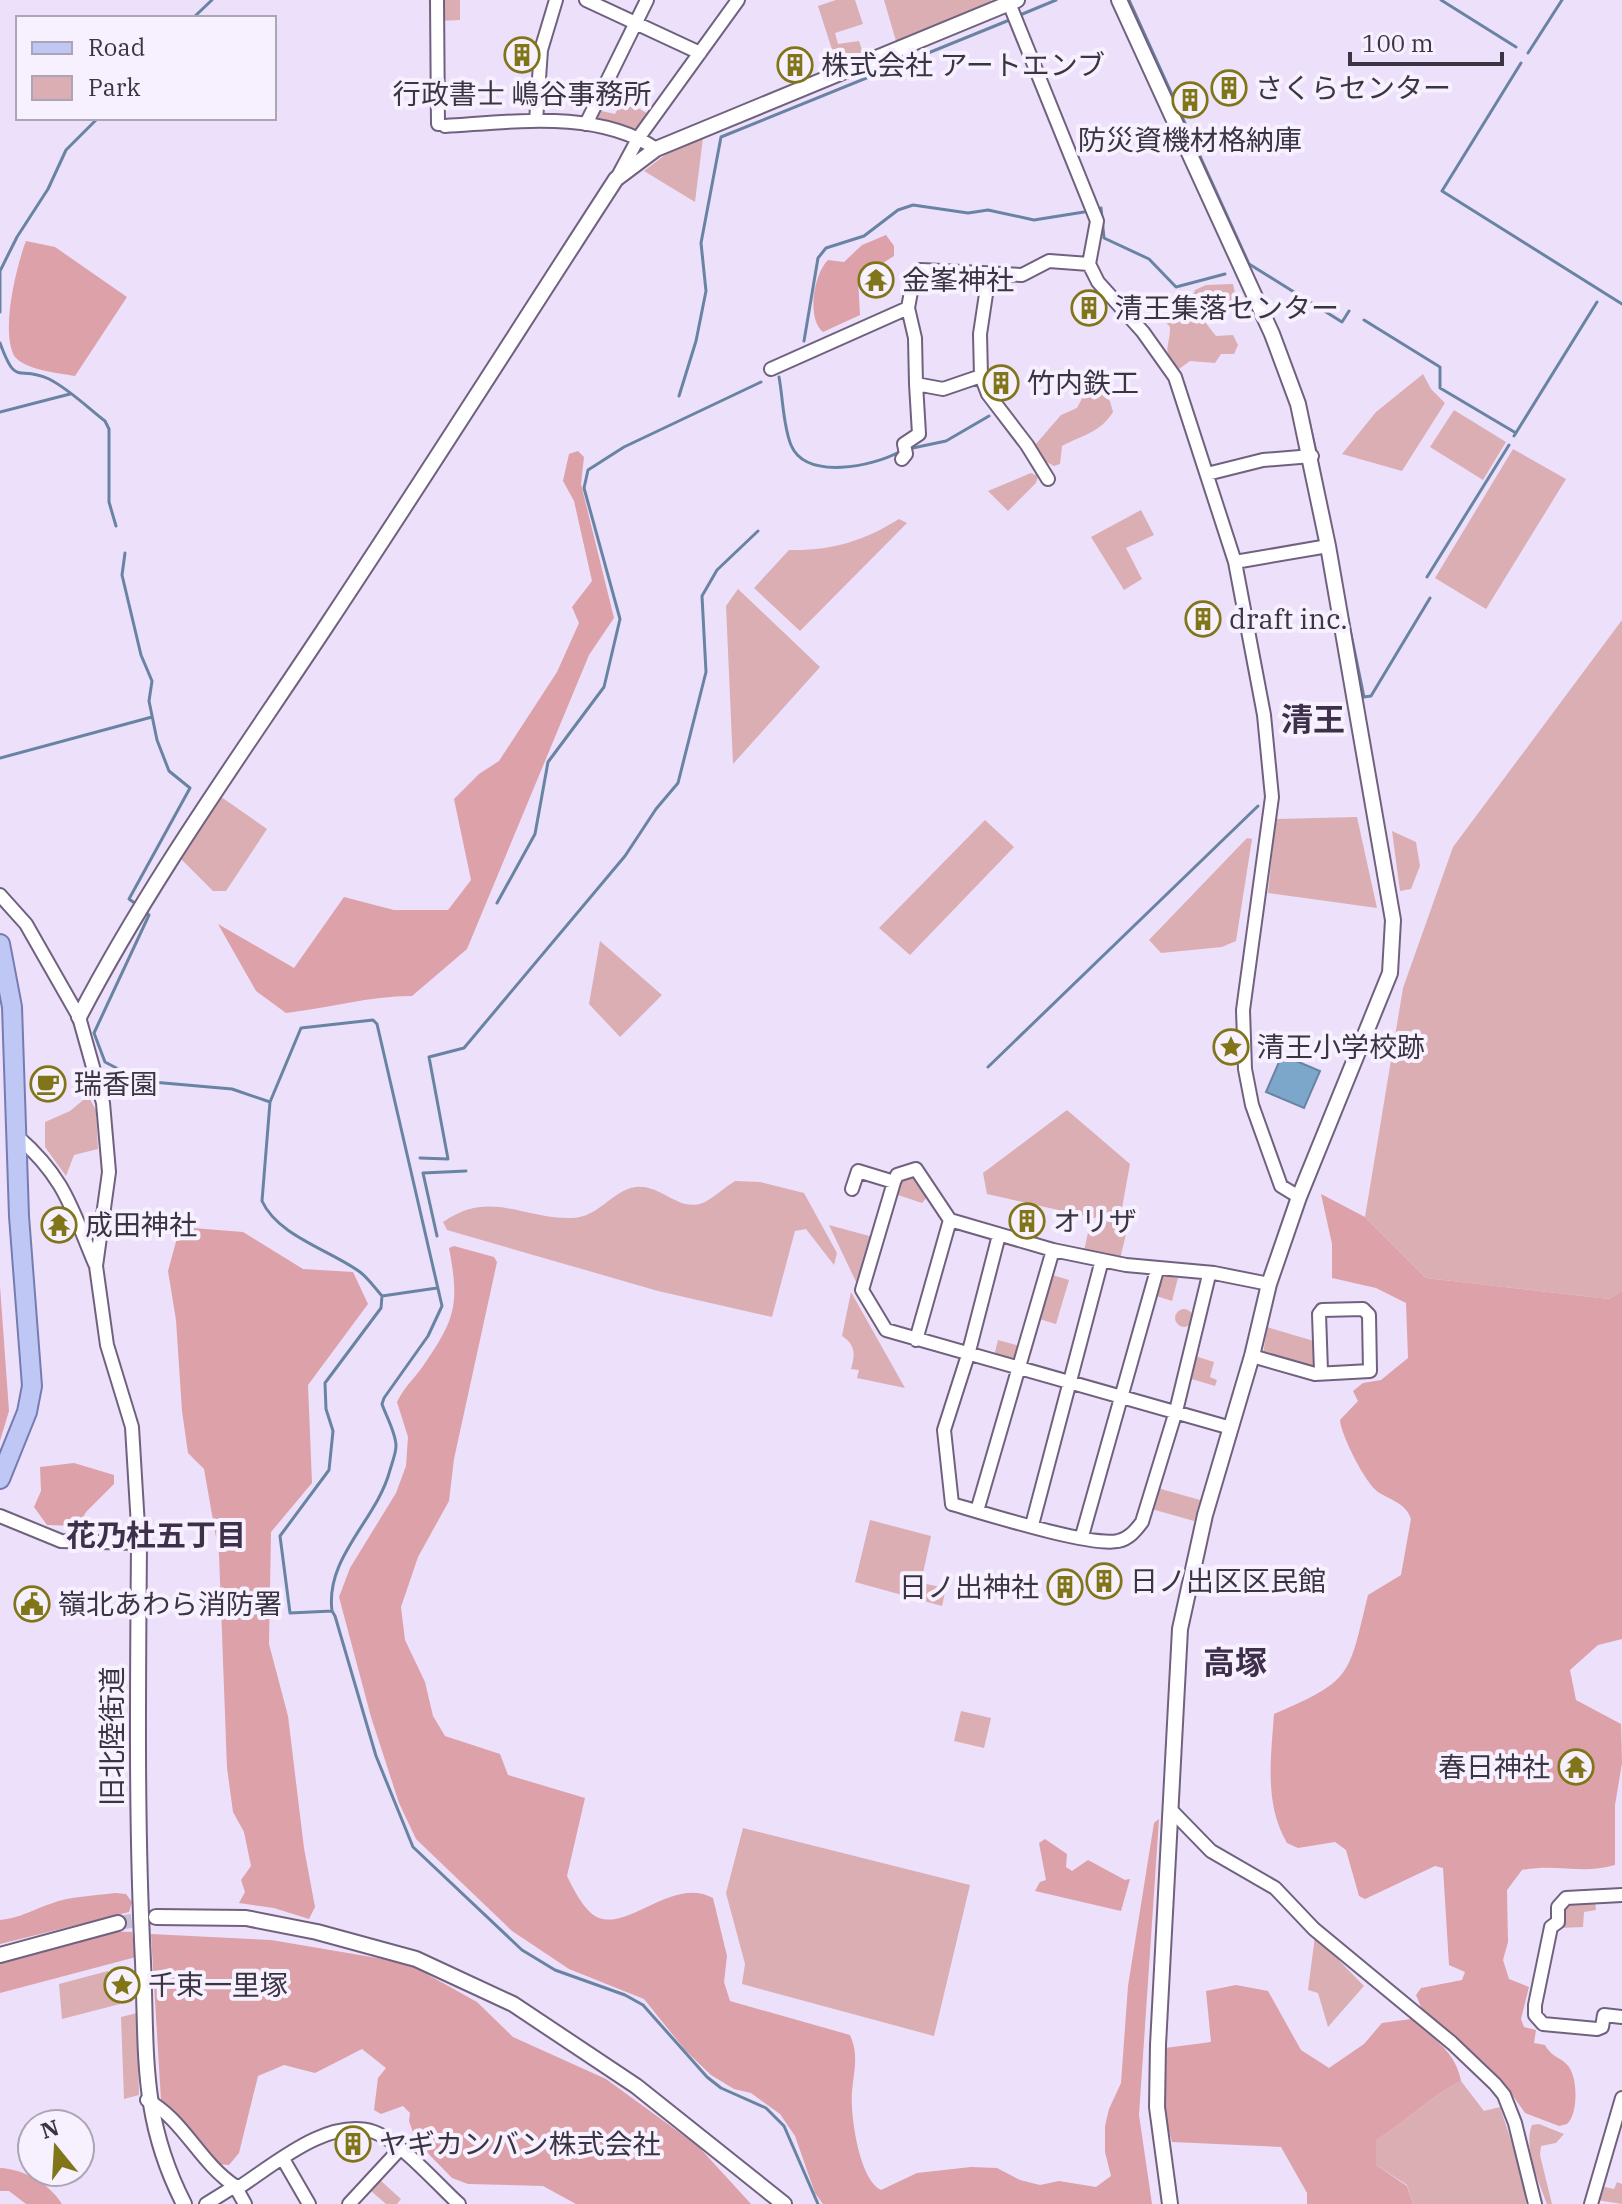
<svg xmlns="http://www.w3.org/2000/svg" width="1622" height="2204" font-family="'IBM Plex Serif','Noto Sans JP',serif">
<rect width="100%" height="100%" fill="#ede0fb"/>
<path fill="#dbaeb4" d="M439,0H460V20L440,21Z
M836,0H855L863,24L835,33L838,44L859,41L863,53L836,62L818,6Z
M884,0H991L992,2L896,41Z
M623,99L650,115L635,132L597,121V110L615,114Z
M703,138L695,202L644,171L670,151Z
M1233,284L1237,302L1207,314L1205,322L1216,336L1233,335L1238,345L1234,354H1221L1215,363L1190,361L1179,369C1160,348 1170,350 1170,327L1165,321L1169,314L1190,303L1195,290L1206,285Z
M1423,374L1431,389L1445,403L1402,471L1342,454L1376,412Z
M1091,381L1110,401L1113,412C1100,433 1082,435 1062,446L1060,464L1054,466L1041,459L1035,445L1061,415L1077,408Z
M1454,410L1506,442L1483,480L1430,447Z
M1513,449L1566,479L1486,609L1435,578Z
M1031,473L1038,476L1036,483L1008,511L988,491Z
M1141,510L1154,535L1126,548L1142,579L1124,590L1091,537Z
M899,519L907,523L800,631L754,588L789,550C831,551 864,541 899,519Z
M738,589L820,667L733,764L726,606Z
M1622,620V1291L1609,1299L1426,1278L1365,1217L1403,988L1453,847Z
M217,794L267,829L226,891H213L179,857Z
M1357,817L1377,908L1268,893L1276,819Z
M985,820L1014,847L910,955L879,928Z
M1392,831L1416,842L1420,866L1411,889L1400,891Z
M1247,838L1252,839L1236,941L1222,947L1161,953L1149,940Z
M600,941L662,995L620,1037L589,1004Z
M88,1096L96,1110L98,1149L74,1155L66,1176L45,1147V1122L70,1111Z
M1067,1110L1130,1164L1122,1208L1094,1218L987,1194L983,1173Z
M915,1176L928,1196L922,1203L898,1195L903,1178Z
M735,1181L760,1182L804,1193L837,1253L834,1265L806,1229L795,1231L772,1317L658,1291L447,1230L443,1222C490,1189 522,1219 571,1218C599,1218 612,1190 636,1187C662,1184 679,1214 705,1202C716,1196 725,1187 735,1181Z
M1100,1220L1128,1226L1120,1259L1084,1251L1089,1228L1098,1229Z
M829,1225L873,1237L858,1286Z
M1049,1274L1069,1280L1056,1324L1036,1318Z
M1165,1275L1178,1278L1172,1301L1153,1295L1159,1277Z
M851,1292L905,1388L857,1378L859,1370L851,1369C855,1355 856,1345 842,1336Z
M1175 1318a9 9 0 1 1 18 0a9 9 0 1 1-18 0Z
M1267,1327L1317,1342L1319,1364L1311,1369L1263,1355Z
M998,1340L1020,1346L1016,1358L994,1356Z
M1195,1356L1214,1362L1210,1377L1217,1380L1215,1386L1188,1378Z
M1154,1487L1200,1500L1194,1521L1148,1508Z
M870,1520L931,1536L921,1583L946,1588L942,1606L855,1582Z
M961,1711L991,1718L984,1748L954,1741Z
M743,1828L970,1885L934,2036L742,1984L745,1964L726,1893Z
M1567,1900H1595L1596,1910L1584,1912L1583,1927L1559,1928L1561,1908Z
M1315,1936L1364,1986L1328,2027L1318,1993L1308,1990Z
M108,1971L120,2004L62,2019L59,1984Z
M137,2013L139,2095L124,2099L121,2017Z
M1461,2081L1484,2111L1500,2107L1524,2180L1526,2204H1413L1407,2185L1376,2165V2140C1406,2122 1430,2096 1461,2081Z
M1539,2124L1564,2134L1556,2143L1541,2146L1540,2155L1552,2204H1547C1539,2183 1523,2146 1532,2125Z
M380,2180L401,2199L397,2204H386L371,2191Z
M1617,2182L1622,2184V2204L1597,2200L1601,2186L1614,2189Z"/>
<path fill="#dca1a9" d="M886,235L894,246V256L858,279L860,315L823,332C806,318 814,274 828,260L844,262L862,245Z
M26,241L55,247L127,297L75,376C58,373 26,370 15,357C0,334 16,267 26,241Z
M578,451L584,457L581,484L614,618L589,655L467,949L412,996C369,996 329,1008 286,1013L256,991L218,924L294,968L344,897L394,910H448L471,880L454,799L479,774L499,761L557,672L579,623L572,607L592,581L574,501L563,481L569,454Z
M1321,1194L1365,1217L1426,1278L1609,1299L1622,1291V1639L1598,1645L1570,1670L1576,1700L1621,1724L1622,1763L1615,1805V1865C1581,1875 1558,1863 1522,1870L1507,1890L1508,1942L1503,1960L1509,1979L1529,1987L1521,2019L1524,2027L1536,2030L1534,2043L1545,2045C1553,2059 1562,2057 1569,2067C1578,2080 1578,2114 1567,2124L1559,2126L1525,2113L1509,2090L1423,2012L1416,1995L1421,1988L1462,1980L1465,1972L1449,1965L1443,1868L1435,1866L1365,1899L1359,1896L1346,1850L1335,1842L1298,1848L1287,1843C1264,1804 1271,1757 1274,1714C1353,1680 1348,1677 1368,1595L1401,1575L1411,1519C1406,1503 1390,1500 1378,1492C1365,1483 1341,1435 1340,1420L1358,1401L1353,1391L1363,1383L1381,1380L1408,1358L1406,1303L1376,1288L1332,1278V1244Z
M180,1227L243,1232L303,1269L353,1272L368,1304L308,1385L312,1483L271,1532L269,1644L288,1716L304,1848L315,1907L309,1919L274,1908L239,1903L245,1892L241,1880L251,1866L244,1832L233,1812L227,1768L219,1554L204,1469L188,1453L182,1411L176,1320L168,1271Z
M454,1246L494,1257L497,1262L454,1459L449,1501L418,1557L401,1607L405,1640L425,1682L433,1716L445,1736L500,1754L508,1775L585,1798L567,1876C573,1888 580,1903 591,1913C621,1940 671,1874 713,1898L727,1956L724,1982L730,2001L850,2035C859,2055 854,2070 852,2091C850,2114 859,2180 881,2190L917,2173L971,2167L997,2168L1020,2180L1040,2185L1059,2181L1096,2187L1111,2176L1105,2152V2126L1109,2109L1121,2083L1128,1986L1154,1823L1159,1819L1139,2115L1152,2204H823L815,2193L795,2136L780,2114L751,2093L734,2089L711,2075L685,2050L644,1999L569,1969L512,1931L416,1839L399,1803L371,1717L339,1597L350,1568L396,1493L406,1466L408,1437L397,1402C404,1387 414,1379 423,1366C455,1319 460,1306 449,1248Z
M0,1286L9,1411L0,1441Z
M74,1463L114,1475V1484L86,1512L78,1526L47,1525L34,1507L41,1491L40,1467Z
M1045,1839L1067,1854L1066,1867L1072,1871L1088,1860L1125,1880L1130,1879L1121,1911L1035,1891L1040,1882L1046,1880L1039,1843Z
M115,1893L126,1894L132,1902L129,1912L0,1944V1920C20,1918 32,1910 50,1904C70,1896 94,1896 115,1893Z
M98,1931L132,1932L136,1957L0,1993V1963Z
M151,1934L271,1940L407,1963L477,2002L513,2037L606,2079L698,2146L751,2204H576L543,2186L468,2184L452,2178L416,2141L409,2121L410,2113L403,2106L381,2114L374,2110L378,2078L386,2068L362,2049L315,2073L284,2065L258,2076L239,2153L229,2165L217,2164L161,2100Z
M1236,1985L1268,1991L1301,2050L1329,2068L1364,2044L1382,2023L1411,2019C1433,2038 1456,2052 1461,2081C1430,2096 1406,2122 1376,2140V2165L1407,2186L1413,2204H1307V2193L1281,2147L1172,2142L1163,2111L1165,2048L1211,2042L1206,1991Z
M0,2168C23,2169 49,2183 62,2204H26L9,2191H0Z"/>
<path fill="#7ca7cb" stroke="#6884a2" stroke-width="2" d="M1282,1055L1320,1071L1304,1108L1266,1092Z"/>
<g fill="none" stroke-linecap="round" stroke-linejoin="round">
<path stroke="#6884a2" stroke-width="3" d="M1129,0L1249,264L1342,322L1349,311
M1441,0L1516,47
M1020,15L1056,0
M193,18L212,0
M1528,53L1562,0
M1521,63L1442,191L1622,304
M1101,208L1104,238L1149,259L1176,287L1225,274
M0,312V271L17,237L48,189L66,150L98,118
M1364,320L1440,367V388L1516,433
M804,341L818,258L826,248L864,236L898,210L913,205L968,213L988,210L1034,220L1084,212
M0,343C17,389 17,364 49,379C69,389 88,408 105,421L109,429V502L116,526
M779,377C783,398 783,426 791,445C806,481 874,466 899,452
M679,396L696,341L706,291L701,243L721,137L1007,21
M0,412L70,394
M1309,421L1316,452
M1514,436L1597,302
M908,449L946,441L989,416
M1318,463L1320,475
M125,553L122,575L141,655L152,681L149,701L157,740L169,771L190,788L129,899L136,904
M1427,577L1509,445
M1344,600L1364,697L1371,696L1430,598
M0,758L152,717
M497,903L535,834L548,762L604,687L620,619L584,488L588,470L624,447L761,382
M145,912L149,915L94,1033L105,1062L141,1081L232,1089L270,1102L262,1201C278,1236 330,1250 360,1272C368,1278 375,1288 382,1296L381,1308L325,1383L326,1409L333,1431L329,1470L280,1536L290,1613L332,1611L335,1616L376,1756L413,1847L522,1950L555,1970L625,1995L643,2005L707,2077L721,2088L766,2108L784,2126L818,2204
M988,1067L1258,806
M270,1102L301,1028L373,1020L377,1024L442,1306L428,1336L384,1398L382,1404C386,1416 396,1433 396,1446C396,1453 392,1463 390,1470C377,1520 325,1557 332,1611
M420,1158L448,1159L429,1057L464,1048L625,856L656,809L678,783L706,672L702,596L717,570L758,531
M437,1236L423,1173L466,1171
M382,1296L437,1288"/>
<path stroke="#c9bed6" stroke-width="14" stroke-dasharray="14 7" stroke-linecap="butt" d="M118,1923L156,1917"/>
<defs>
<path id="minor" d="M437,0L438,124
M586,0L700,53
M1009,3L1097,221L1089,264L1098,282L1143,332L1175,377L1235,562L1264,715L1272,797L1243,1010L1245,1069L1252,1105L1281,1186L1299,1197
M536,121L541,50L556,0
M586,124L647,0
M445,126C513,122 597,109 656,149
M618,176L639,137L738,0
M989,274L980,334L981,376L988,394L1027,445L1048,479
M908,308L915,338L916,384L943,389L981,376
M771,369L908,308L914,275L921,270L1022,275L1049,261L1089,264
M902,459L906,454L904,444L919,434L916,384
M1207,474L1263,460L1312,456
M1235,562L1328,546
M0,895L26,924L79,1017L103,1103L109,1172L96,1266L107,1345L132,1427L139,1543L61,1541L0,1516
M17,1136C65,1178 71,1207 95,1264
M852,1189L858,1171L894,1182
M999,1235L968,1355L944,1430L952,1504C984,1513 1090,1547 1118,1541C1129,1539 1136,1530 1142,1522L1176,1411L1209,1275
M916,1340L950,1220
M1252,1356L1315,1374L1370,1371L1369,1315L1363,1309L1322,1310L1319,1314L1321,1371
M1231,1428L886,1330L862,1290L894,1182L897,1175L916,1169L950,1220L1053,1250L1126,1265L1214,1273L1269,1284
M977,1511L1053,1250
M1032,1525L1102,1260
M1082,1536L1157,1270
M1171,1810L1211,1851L1275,1888L1314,1929L1452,2043L1495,2084L1504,2095L1515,2123L1535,2204
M1622,1895L1566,1898L1558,1907V1922L1551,1927L1535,2005V2015L1543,2024L1597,2029L1602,2027L1604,2015L1622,2017
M147,2100C183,2119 200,2163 235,2186H241C276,2163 329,2117 374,2132C400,2141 438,2185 459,2204
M283,2159L309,2204
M206,2204L235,2186L245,2204
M349,2204L399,2150
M1591,2204L1622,2098"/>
<path id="tertiary" d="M1119,0L1272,334L1298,404L1328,546L1393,920L1390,973L1299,1197L1269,1284L1252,1356L1205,1515L1180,1629L1158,2045L1157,2107L1170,2204
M79,1017C151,879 241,755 327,625C425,477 520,327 616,179L656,149L1017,0
M139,1543C138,1683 136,1822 143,1962C147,2054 140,2118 184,2204
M156,1917L246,1918L317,1932L416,1959L513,2004L636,2086L784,2204
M0,1955L118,1923"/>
<path id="primary" d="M0,944L12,1007L19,1216L32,1386L27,1412L0,1479"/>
</defs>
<use href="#minor" stroke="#70627f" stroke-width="16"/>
<use href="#tertiary" stroke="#70627f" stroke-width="18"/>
<use href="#primary" stroke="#767cb2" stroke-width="22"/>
<use href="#minor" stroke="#fff" stroke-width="12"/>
<use href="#tertiary" stroke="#fff" stroke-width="14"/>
<use href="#primary" stroke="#bfc7f5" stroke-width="18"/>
</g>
<defs>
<symbol id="building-ring" viewBox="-11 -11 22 22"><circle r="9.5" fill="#f7f0fe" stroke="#807619" stroke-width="1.5"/><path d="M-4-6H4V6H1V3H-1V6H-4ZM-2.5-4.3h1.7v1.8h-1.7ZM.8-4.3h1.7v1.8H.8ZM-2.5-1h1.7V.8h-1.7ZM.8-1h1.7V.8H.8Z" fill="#807619"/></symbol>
<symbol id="temple-ring" viewBox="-11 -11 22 22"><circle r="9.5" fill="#f7f0fe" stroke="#807619" stroke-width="1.5"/><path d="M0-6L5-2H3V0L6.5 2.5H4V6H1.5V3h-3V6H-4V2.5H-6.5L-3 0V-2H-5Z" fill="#807619"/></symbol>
<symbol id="sight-ring" viewBox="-11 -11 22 22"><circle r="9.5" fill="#f7f0fe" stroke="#807619" stroke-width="1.5"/><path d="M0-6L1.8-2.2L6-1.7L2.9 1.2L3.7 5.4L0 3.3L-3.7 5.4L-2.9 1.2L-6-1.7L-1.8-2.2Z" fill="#807619"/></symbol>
<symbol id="cafe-ring" viewBox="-11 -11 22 22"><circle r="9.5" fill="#f7f0fe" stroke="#807619" stroke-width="1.5"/><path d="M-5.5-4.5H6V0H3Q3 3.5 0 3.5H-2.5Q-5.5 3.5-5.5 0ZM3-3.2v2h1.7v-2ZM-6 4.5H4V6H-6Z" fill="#807619"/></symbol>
<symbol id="civic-ring" viewBox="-11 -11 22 22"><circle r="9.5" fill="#f7f0fe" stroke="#807619" stroke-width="1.5"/><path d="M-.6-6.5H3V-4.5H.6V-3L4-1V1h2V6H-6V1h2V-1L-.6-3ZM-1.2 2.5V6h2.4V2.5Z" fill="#807619"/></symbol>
</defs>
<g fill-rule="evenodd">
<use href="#building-ring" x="502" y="35" width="40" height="40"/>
<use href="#building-ring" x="775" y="45" width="40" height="40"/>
<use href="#building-ring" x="1209" y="68" width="40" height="40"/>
<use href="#building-ring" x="1170" y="80" width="40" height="40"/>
<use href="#temple-ring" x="856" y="260" width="40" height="40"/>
<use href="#building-ring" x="1069" y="288" width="40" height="40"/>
<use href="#building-ring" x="981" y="363" width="40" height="40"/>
<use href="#building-ring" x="1183" y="599" width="40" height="40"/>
<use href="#sight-ring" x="1211" y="1027" width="40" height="40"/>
<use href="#cafe-ring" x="28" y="1064" width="40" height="40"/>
<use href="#building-ring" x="1007" y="1201" width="40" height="40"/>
<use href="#temple-ring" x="39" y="1205" width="40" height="40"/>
<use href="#building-ring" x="1084" y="1561" width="40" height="40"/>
<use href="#building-ring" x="1045" y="1567" width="40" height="40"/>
<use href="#civic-ring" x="12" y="1584" width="40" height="40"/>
<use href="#temple-ring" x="1556" y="1747" width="40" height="40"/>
<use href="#sight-ring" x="102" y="1965" width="40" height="40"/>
<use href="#building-ring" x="333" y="2124" width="40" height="40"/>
</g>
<g text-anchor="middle" stroke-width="8" stroke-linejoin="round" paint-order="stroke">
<g font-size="28" fill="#3b3442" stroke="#f7f0fe" text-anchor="start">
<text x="821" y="75">株式会社 アートエンブ</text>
<text x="1255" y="98">さくらセンター</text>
<text x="522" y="104" text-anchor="middle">行政書士 嶋谷事務所</text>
<text x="1190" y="150" text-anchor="middle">防災資機材格納庫</text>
<text x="902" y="290">金峯神社</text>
<text x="1115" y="318">清王集落センター</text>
<text x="1027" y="393">竹内鉄工</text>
<text x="1229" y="629">draft inc.</text>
<text x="1257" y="1057">清王小学校跡</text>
<text x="74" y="1094">瑞香園</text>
<text x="1053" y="1231">オリザ</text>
<text x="85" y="1235">成田神社</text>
<text x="1130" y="1591">日ノ出区区民館</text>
<text x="1039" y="1597" text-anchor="end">日ノ出神社</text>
<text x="58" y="1614">嶺北あわら消防署</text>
<text x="1550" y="1777" text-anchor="end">春日神社</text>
<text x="148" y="1995">千束一里塚</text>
<text x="379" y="2154">ヤギカンバン株式会社</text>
</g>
<g font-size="28" fill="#3b3442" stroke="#f7f0fe">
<text transform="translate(112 1736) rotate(-90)" y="10">旧北陸街道</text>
</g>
<g font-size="30" font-weight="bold" fill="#3e304b" stroke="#f7f0fe">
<text x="156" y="1546">花乃杜五丁目</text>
</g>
<g font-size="32" font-weight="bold" fill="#3e304b" stroke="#f7f0fe">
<text x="1313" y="731">清王</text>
<text x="1235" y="1674">高塚</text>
</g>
</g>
<rect x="16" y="16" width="260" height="104" fill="#f7f0fe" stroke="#aca5b3" stroke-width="2"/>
<rect x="32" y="42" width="40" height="12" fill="#bfc7f5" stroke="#aca5b3" stroke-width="2"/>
<text x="88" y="56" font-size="24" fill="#3b3442">Road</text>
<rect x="32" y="76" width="40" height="24" fill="#dbaeb4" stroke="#aca5b3" stroke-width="2"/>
<text x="88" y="96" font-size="24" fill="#3b3442">Park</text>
<g transform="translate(56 2148) rotate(342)"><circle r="38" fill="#f7f0fe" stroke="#aca5b3" stroke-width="2"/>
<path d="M0-6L14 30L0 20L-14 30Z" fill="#807619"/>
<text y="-12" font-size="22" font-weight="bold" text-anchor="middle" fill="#3b3442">N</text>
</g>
<path d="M1350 52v12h152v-12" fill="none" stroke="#3b3442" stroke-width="4"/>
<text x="1362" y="52" font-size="24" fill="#3b3442" stroke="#f7f0fe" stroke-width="6" paint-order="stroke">100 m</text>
</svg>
